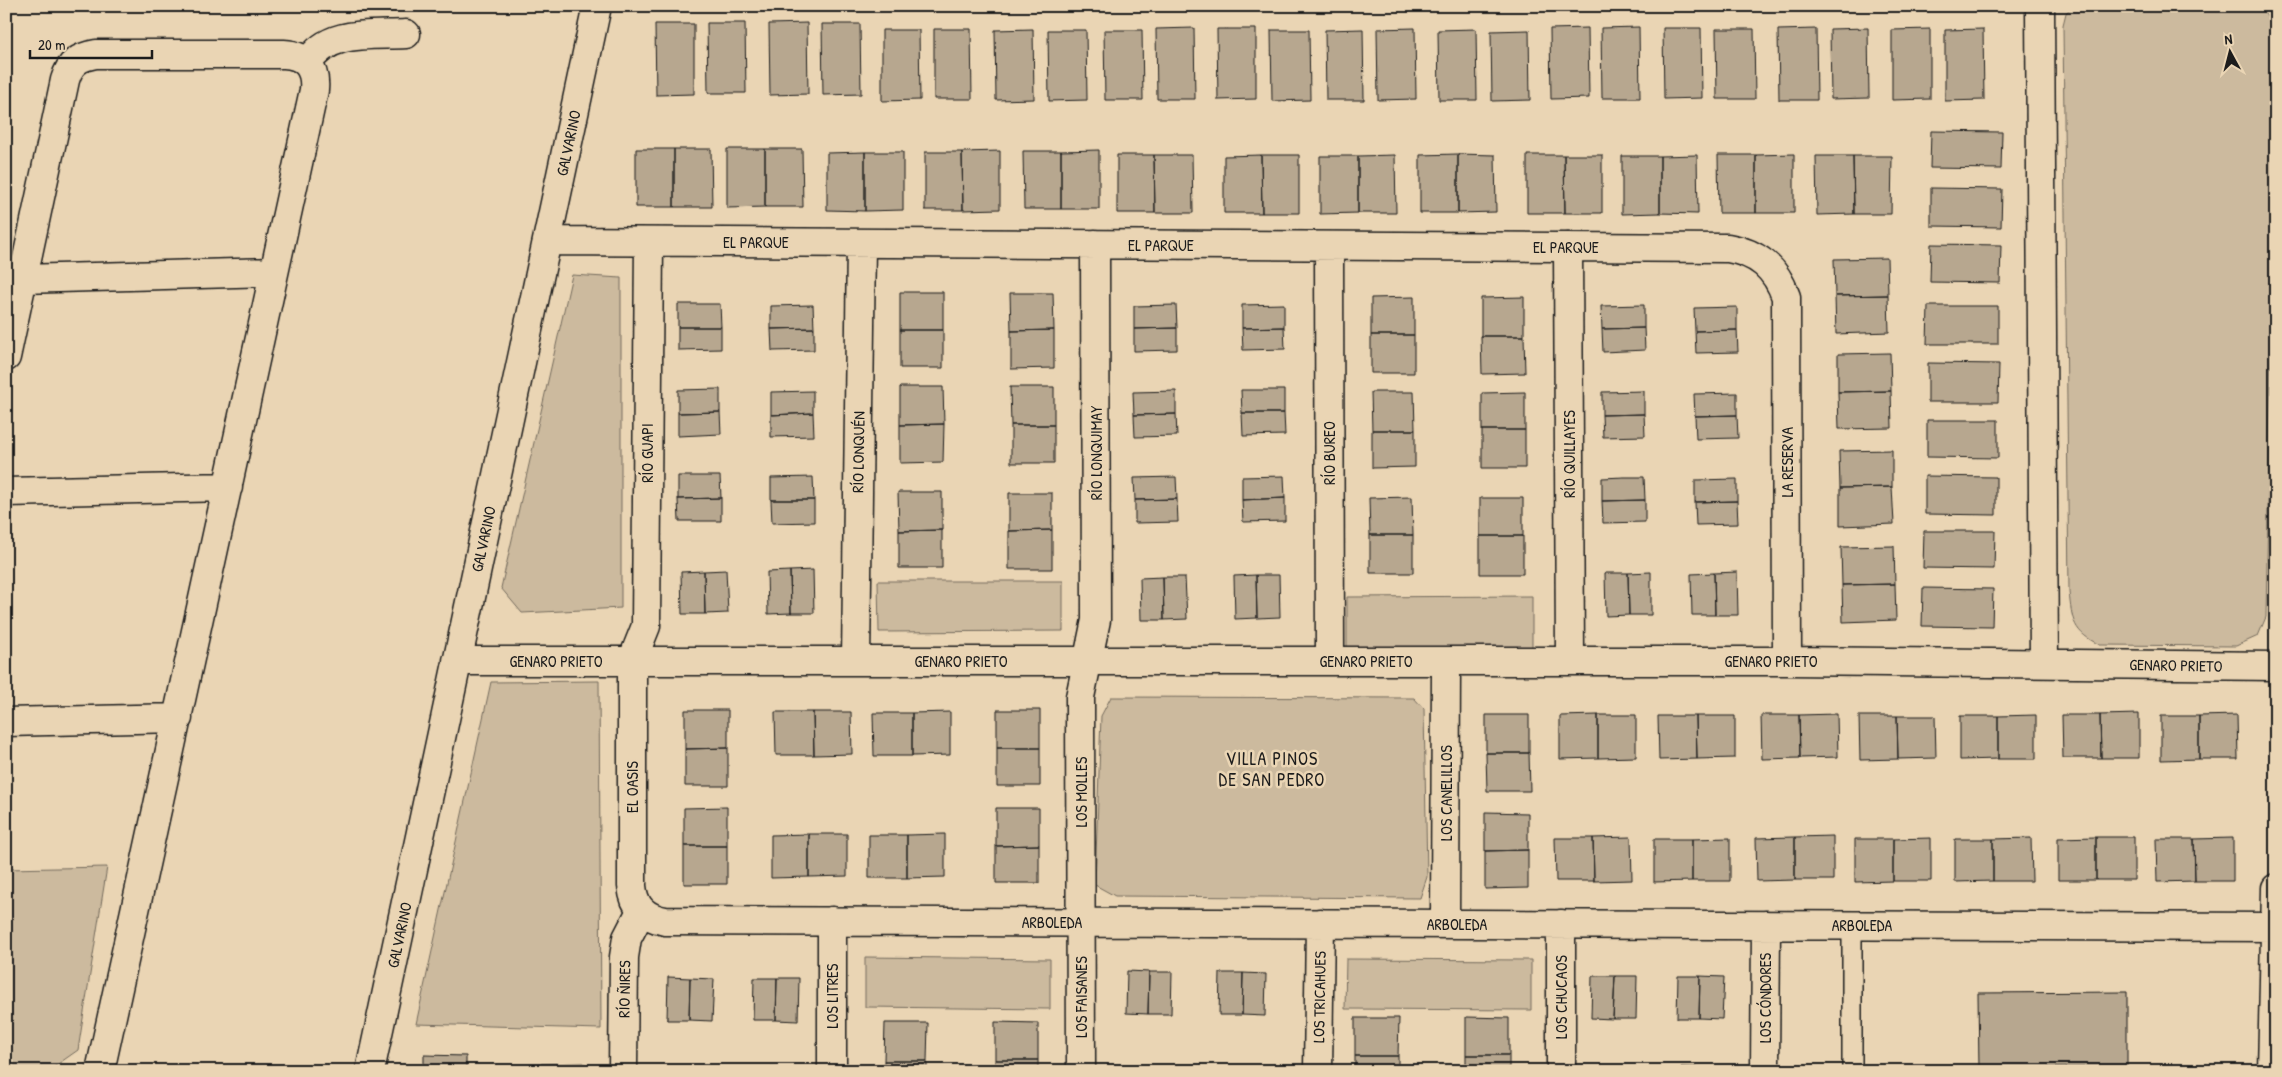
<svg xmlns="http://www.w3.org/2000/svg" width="2282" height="1077" font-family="'Patrick Hand',sans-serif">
<rect width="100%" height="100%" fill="#ead5b4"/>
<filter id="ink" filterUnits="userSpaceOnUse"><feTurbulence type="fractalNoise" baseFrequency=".02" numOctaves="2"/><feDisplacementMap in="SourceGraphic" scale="10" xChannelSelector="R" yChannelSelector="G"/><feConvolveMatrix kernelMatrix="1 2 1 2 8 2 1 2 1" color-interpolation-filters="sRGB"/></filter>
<g filter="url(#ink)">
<path fill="#ccba9e" stroke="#746b5d" d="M2072,6H2257C2275,20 2276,38 2276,60L2266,617L2258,636L2236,646L2100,645C2073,632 2072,621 2069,592L2063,25L2066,13Z
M572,275L621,278V608L522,613L501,588Z
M878,581H1063V631L879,632Z
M1532,596V647H1347V597Z
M599,681L601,1029L416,1024L491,682Z
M1111,697L1414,698L1424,709L1427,877L1420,898L1115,896L1095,885L1101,716Z
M107,867L78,1050L48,1071H6V869Z
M865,957L1050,959V1009L865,1007Z
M1346,959L1531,960V1010L1345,1009Z"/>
<path fill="#b7a78f" stroke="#1c1c1c" d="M707,23H745L746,93H708Z
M807,23L808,94L770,95L769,24Z
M655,24H694V94L656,95Z
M822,24H860L861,94L823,95Z
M1639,27L1640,98H1602L1601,28Z
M1194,28L1195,99H1157L1156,29Z
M1415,28L1416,99L1378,100L1377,29Z
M1588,28L1589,98L1551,99L1550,29Z
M1663,28H1701L1702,98L1664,99Z
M1868,28L1869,98L1831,99L1830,29Z
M934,29H971L972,99H934Z
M1033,29L1034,99L996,100L995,30Z
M1217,29H1256V99L1218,100Z
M1363,29L1364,100H1326L1325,30Z
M1476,29L1477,100H1439L1438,30Z
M1716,29H1754L1755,99H1717Z
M1816,29L1817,100H1779L1778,30Z
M1930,29V99L1892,100V30Z
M1983,29L1984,100L1945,101V30Z
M882,30H919L920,100L882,101Z
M1048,30H1086L1087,100L1049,101Z
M1104,30H1142L1143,100H1105Z
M1271,30H1309L1310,100L1272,101Z
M1529,30L1530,100L1492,101L1491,31Z
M1931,131L2002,132L2001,169L1930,168Z
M636,149H674V207H636Z
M674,149H711L712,207H674Z
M727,149H765V207L727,208Z
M765,149H802L803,207H765Z
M1099,150V209H1061V151Z
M1000,151V209L963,210L962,152Z
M1023,151H1061V209H1024Z
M865,152V211L827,210V153Z
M865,152H903V210L865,211Z
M925,152H962L963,210H925Z
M1458,154V213H1420V155Z
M1458,154L1495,155L1496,212L1458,213Z
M1794,154V213H1756V155Z
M1117,155H1154L1155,213H1117Z
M1154,155H1192L1193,213H1155Z
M1261,155L1262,213H1224V156Z
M1261,155H1299V213H1262Z
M1395,155L1396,213H1358V156Z
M1527,155H1564L1565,213H1527Z
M1564,155H1602V213H1565Z
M1697,155L1698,214L1660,213V156Z
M1718,155H1756V213H1719Z
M1320,156H1358V213L1320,214Z
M1622,156H1660V213L1622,214Z
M1816,156H1853L1854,214L1817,215Z
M1853,156H1892L1891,214H1854Z
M1931,188L2002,189L2001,227L1931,226Z
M1931,244L2001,245L2000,283L1930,282Z
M1887,258L1888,295L1835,296L1834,259Z
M900,292H943V330H900Z
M1010,293H1053L1054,330L1011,331Z
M1888,295L1889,332L1836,334L1835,296Z
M1414,297V335H1371V298Z
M1524,297V336H1481V298Z
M678,304H720L721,327H678Z
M1284,304V327L1242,328V305Z
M813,305L814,328L771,329V306Z
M1176,305L1177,328L1134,329V306Z
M1644,305V328L1602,329L1601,306Z
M1928,306H1998V344H1927Z
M1737,307V330L1695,331L1694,308Z
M678,327H721V349L678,350Z
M1284,327L1285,349L1243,350L1242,328Z
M814,328V350L772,351L771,329Z
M1177,328V350L1134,351V329Z
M1644,328L1645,350L1603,352L1602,329Z
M900,330H943V368H900Z
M1054,330V368L1011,369V331Z
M1737,330L1738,352L1696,353L1695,331Z
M1371,335H1414V373H1371Z
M1481,336H1524L1525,373L1482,374Z
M1890,353L1891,391L1838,392V354Z
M1928,363L1999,364L1998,402H1928Z
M900,387H943L944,424L900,425Z
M1010,387H1054V425H1011Z
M720,389V412L678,413V390Z
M1241,390H1284V413H1242Z
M813,391V413L771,415V392Z
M1176,391V414L1134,415L1133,392Z
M1644,391V414L1602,415V392Z
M1891,391L1892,428L1839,429L1838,392Z
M1371,392H1414L1415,430H1372Z
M1525,392V430H1482V393Z
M1737,393V415L1695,416L1694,394Z
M720,412L721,434L678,436V413Z
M813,413L814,436L771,437V415Z
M1242,413H1284L1285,435L1243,436Z
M1176,414L1177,436L1135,437L1134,415Z
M1644,414L1645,436L1603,437L1602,415Z
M1737,415L1738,438L1696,439L1695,416Z
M1927,420H1998V458L1927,457Z
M944,424L943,462L900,463V425Z
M1011,425H1054V463H1011Z
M1372,430H1415V467L1372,468Z
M1482,430H1525V468H1482Z
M1892,450V487L1840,488L1839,451Z
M678,476H720L721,498L678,499Z
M1284,476L1285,498L1242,500V477Z
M1925,476L1996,477V515L1925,514Z
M813,477L814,500H771V478Z
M1176,477L1177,499L1135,500L1134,478Z
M1624,477H1644L1645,500L1602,501V478Z
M1737,479V501L1695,502V480Z
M1892,487L1894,524L1840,526V488Z
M898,492H942V530L899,531Z
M1009,493H1052V530L1009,531Z
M1412,497L1413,535H1370L1369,498Z
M721,498V521H679L678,499Z
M1285,498V521L1243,522L1242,500Z
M1480,498H1523V536H1480Z
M1177,499L1178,522L1135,523V500Z
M771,500H814V522L772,523Z
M1645,500V522L1603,523L1602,501Z
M1737,501L1738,524L1696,525L1695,502Z
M942,530V568H899V531Z
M1052,530V569H1009V531Z
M1924,531H1995L1994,569L1923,568Z
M1370,535H1413V573H1370Z
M1480,536H1523V574H1480Z
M1894,546L1895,584L1842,585L1841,547Z
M726,570L728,613L705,614L704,571Z
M813,570L814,613H791L790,571Z
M704,571L705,614H682L681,572Z
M790,571L791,613L768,614L767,572Z
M1651,572V615H1629L1628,573Z
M1737,572L1738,615H1715L1714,573Z
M1605,573H1628L1629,615L1606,616Z
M1714,573L1715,615H1692L1691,574Z
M1256,575H1279L1280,617L1257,618Z
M1256,575L1257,618L1235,619L1234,576Z
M1163,577H1185L1187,619L1164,620Z
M1163,577L1164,620H1141L1140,578Z
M1895,584L1896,620L1843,622L1842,585Z
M1923,588L1993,589L1992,627L1922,626Z
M685,710H728V748L685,749Z
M997,710H1040V748H997Z
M775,712H813L814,755H776Z
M813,712H851L852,754L814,755Z
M950,712V755L912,756V713Z
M873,713H912V756H874Z
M1837,714L1838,757L1800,758L1799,715Z
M2139,714V758H2101L2100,715Z
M1486,715H1529V753H1486Z
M1598,715H1636V757L1598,758Z
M1598,715V758L1560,759V716Z
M1761,715H1799L1800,758L1762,759Z
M2036,715V759H1998V716Z
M2062,715H2100L2101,758H2063Z
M2237,715L2238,759H2199V716Z
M1658,716H1696L1697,759L1659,760Z
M1696,716H1735V758L1697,759Z
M1859,716H1897L1898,759L1860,760Z
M1897,716H1935L1936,758L1898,759Z
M1960,716H1998V759L1960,760Z
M2161,716H2199V759L2161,760Z
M728,748V786H685V749Z
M997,748H1040V786H997Z
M1486,753H1529L1530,791H1487Z
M727,807V846H684V808Z
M996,808H1039V845L996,846Z
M1485,812L1528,813V850L1485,851Z
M809,834H847V876L809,877Z
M809,834V877L771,878V835Z
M945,834V877L907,878V835Z
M869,835H907V878H869Z
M1833,836V880H1795V837Z
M1631,837L1632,880L1594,881L1593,838Z
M1795,837V880L1757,881L1756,838Z
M2096,837V880H2058V838Z
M2096,837H2134V880H2096Z
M1555,838H1593L1594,881H1556Z
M1730,838V881H1692V839Z
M1931,838V881H1893V839Z
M2031,838L2032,881H1993V839Z
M2233,838V881H2195L2194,839Z
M1654,839H1692V881L1654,882Z
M1855,839H1893V881L1855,882Z
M1955,839H1993V881L1955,882Z
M2156,839H2194L2195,881L2157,882Z
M1039,845V883H996V846Z
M684,846H727V884H684Z
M1528,850V888L1485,889V851Z
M1127,971L1149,972L1148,1014L1126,1013Z
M1149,972H1172L1171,1014H1148Z
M1220,973H1243L1242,1015H1219Z
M1243,973L1266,974L1265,1016L1242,1015Z
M1592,976H1615L1613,1019L1591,1018Z
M1615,976H1637L1636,1019H1613Z
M1678,976H1700L1699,1018H1677Z
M1700,976L1724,977L1722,1019L1699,1018Z
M668,977L690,978L689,1020H667Z
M690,978L714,979L712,1021L689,1020Z
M754,978H777L776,1020H753Z
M777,978H799L798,1021L776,1020Z
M2127,992V1067L1979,1068L1978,993Z
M1466,1017L1509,1018V1055H1466Z
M1355,1018H1399L1398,1056H1355Z
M995,1022L1038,1023V1060H995Z
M885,1023H928L927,1061H884Z
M424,1055L466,1056V1071H424Z
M1466,1055H1509V1071H1466Z
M1355,1056H1398V1071H1355Z
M995,1060H1038V1071H995Z
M884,1061H927V1071H884Z
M584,1063V1071H541V1064Z
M1681,1067L1724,1068V1071H1681Z
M757,1068L800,1069V1071H757Z
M1120,1068L1163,1069V1071H1120Z
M1588,1068L1630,1069V1071H1588Z
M1228,1069L1271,1070V1071H1228Z"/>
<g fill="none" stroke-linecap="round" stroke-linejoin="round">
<defs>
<path id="lane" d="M1852,1071V925"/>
<path id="street" d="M2040,6L2044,663
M308,63C328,29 371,36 406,34
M547,241L1728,248C1758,253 1776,268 1786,297L1787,661
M649,242L646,626L632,661V886C634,907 644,917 665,921L2275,927
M1329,246L1330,661
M1568,247L1570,661
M23,279L274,272
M6,357L65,80C70,63 78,57 96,54H284C306,55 316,69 314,90L100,1071
M6,492L228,487
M457,661H1787L2276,666
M856,661L861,243
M6,722L178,718
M1445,924L1446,661
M370,1071L597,6
M623,1071L624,957L627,938L641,911
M832,1071V921
M1081,1071L1080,697L1096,620L1095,244
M1318,1071L1320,923
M1561,1071V924
M1765,1071L1766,925
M2272,1071L2276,888"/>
</defs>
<use href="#lane" stroke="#1c1c1c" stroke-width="22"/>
<use href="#street" stroke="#1c1c1c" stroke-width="31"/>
<use href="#lane" stroke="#ead5b4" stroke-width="19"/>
<use href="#street" stroke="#ead5b4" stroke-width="28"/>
</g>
</g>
<g text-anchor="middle" stroke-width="5" stroke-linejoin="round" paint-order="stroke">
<g font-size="16" fill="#1c1c1c" stroke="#ead5b4">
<text transform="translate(568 143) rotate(-78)" y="6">GALVARINO</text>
<text x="756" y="248">EL PARQUE</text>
<text x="1161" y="251">EL PARQUE</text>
<text x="1566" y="253">EL PARQUE</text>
<text transform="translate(858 452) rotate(-89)" y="6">RÍO LONQUÉN</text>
<text transform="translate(647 453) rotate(-90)" y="6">RÍO GUAPI</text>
<text transform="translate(1096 453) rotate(-90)" y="6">RÍO LONQUIMAY</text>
<text transform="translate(1329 453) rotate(-90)" y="6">RÍO BUREO</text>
<text transform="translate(1569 454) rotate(-90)" y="6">RÍO QUILLAYES</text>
<text transform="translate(1787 462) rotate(-90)" y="6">LA RESERVA</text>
<text transform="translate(483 539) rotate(-78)" y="6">GALVARINO</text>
<text x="556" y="667">GENARO PRIETO</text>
<text x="961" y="667">GENARO PRIETO</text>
<text x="1366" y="667">GENARO PRIETO</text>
<text x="1771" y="667">GENARO PRIETO</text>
<text transform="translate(2176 665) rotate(1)" y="6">GENARO PRIETO</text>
<text transform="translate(632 787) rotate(-90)" y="6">EL OASIS</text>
<text transform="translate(1081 792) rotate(-90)" y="6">LOS MOLLES</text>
<text transform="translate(1446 793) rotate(-90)" y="6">LOS CANELILLOS</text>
<text x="1052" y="928">ARBOLEDA</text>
<text x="1457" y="930">ARBOLEDA</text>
<text x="1862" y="931">ARBOLEDA</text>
<text transform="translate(399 935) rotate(-78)" y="6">GALVARINO</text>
<text transform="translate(624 989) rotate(-89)" y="6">RÍO ÑIRES</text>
<text transform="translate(832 996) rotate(-90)" y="6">LOS LITRES</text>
<text transform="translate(1081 997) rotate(-90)" y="6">LOS FAISANES</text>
<text transform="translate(1319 997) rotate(-89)" y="6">LOS TRICAHUES</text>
<text transform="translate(1561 997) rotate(-90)" y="6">LOS CHUCAOS</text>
<text transform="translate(1765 998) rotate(-90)" y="6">LOS CÓNDORES</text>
</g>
<g font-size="18" letter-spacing="1" fill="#1c1c1c" stroke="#ead5b4">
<text x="1272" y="765">VILLA PINOS<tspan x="1272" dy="21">DE SAN PEDRO</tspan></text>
</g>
</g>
<rect width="2282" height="1077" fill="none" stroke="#ead5b4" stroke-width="25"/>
<rect x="12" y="12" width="2257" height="1052" fill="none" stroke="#1c1c1c" stroke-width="2" filter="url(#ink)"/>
<g transform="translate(2230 52) rotate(353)" stroke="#ead5b4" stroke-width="4" paint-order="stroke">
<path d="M0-4L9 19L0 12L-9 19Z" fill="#1c1c1c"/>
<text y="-8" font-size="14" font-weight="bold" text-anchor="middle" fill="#1c1c1c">N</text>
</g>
<path d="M30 50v8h122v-8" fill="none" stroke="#1c1c1c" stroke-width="2.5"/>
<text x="38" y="50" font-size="15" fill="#1c1c1c" stroke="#ead5b4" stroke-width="4" paint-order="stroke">20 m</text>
</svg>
